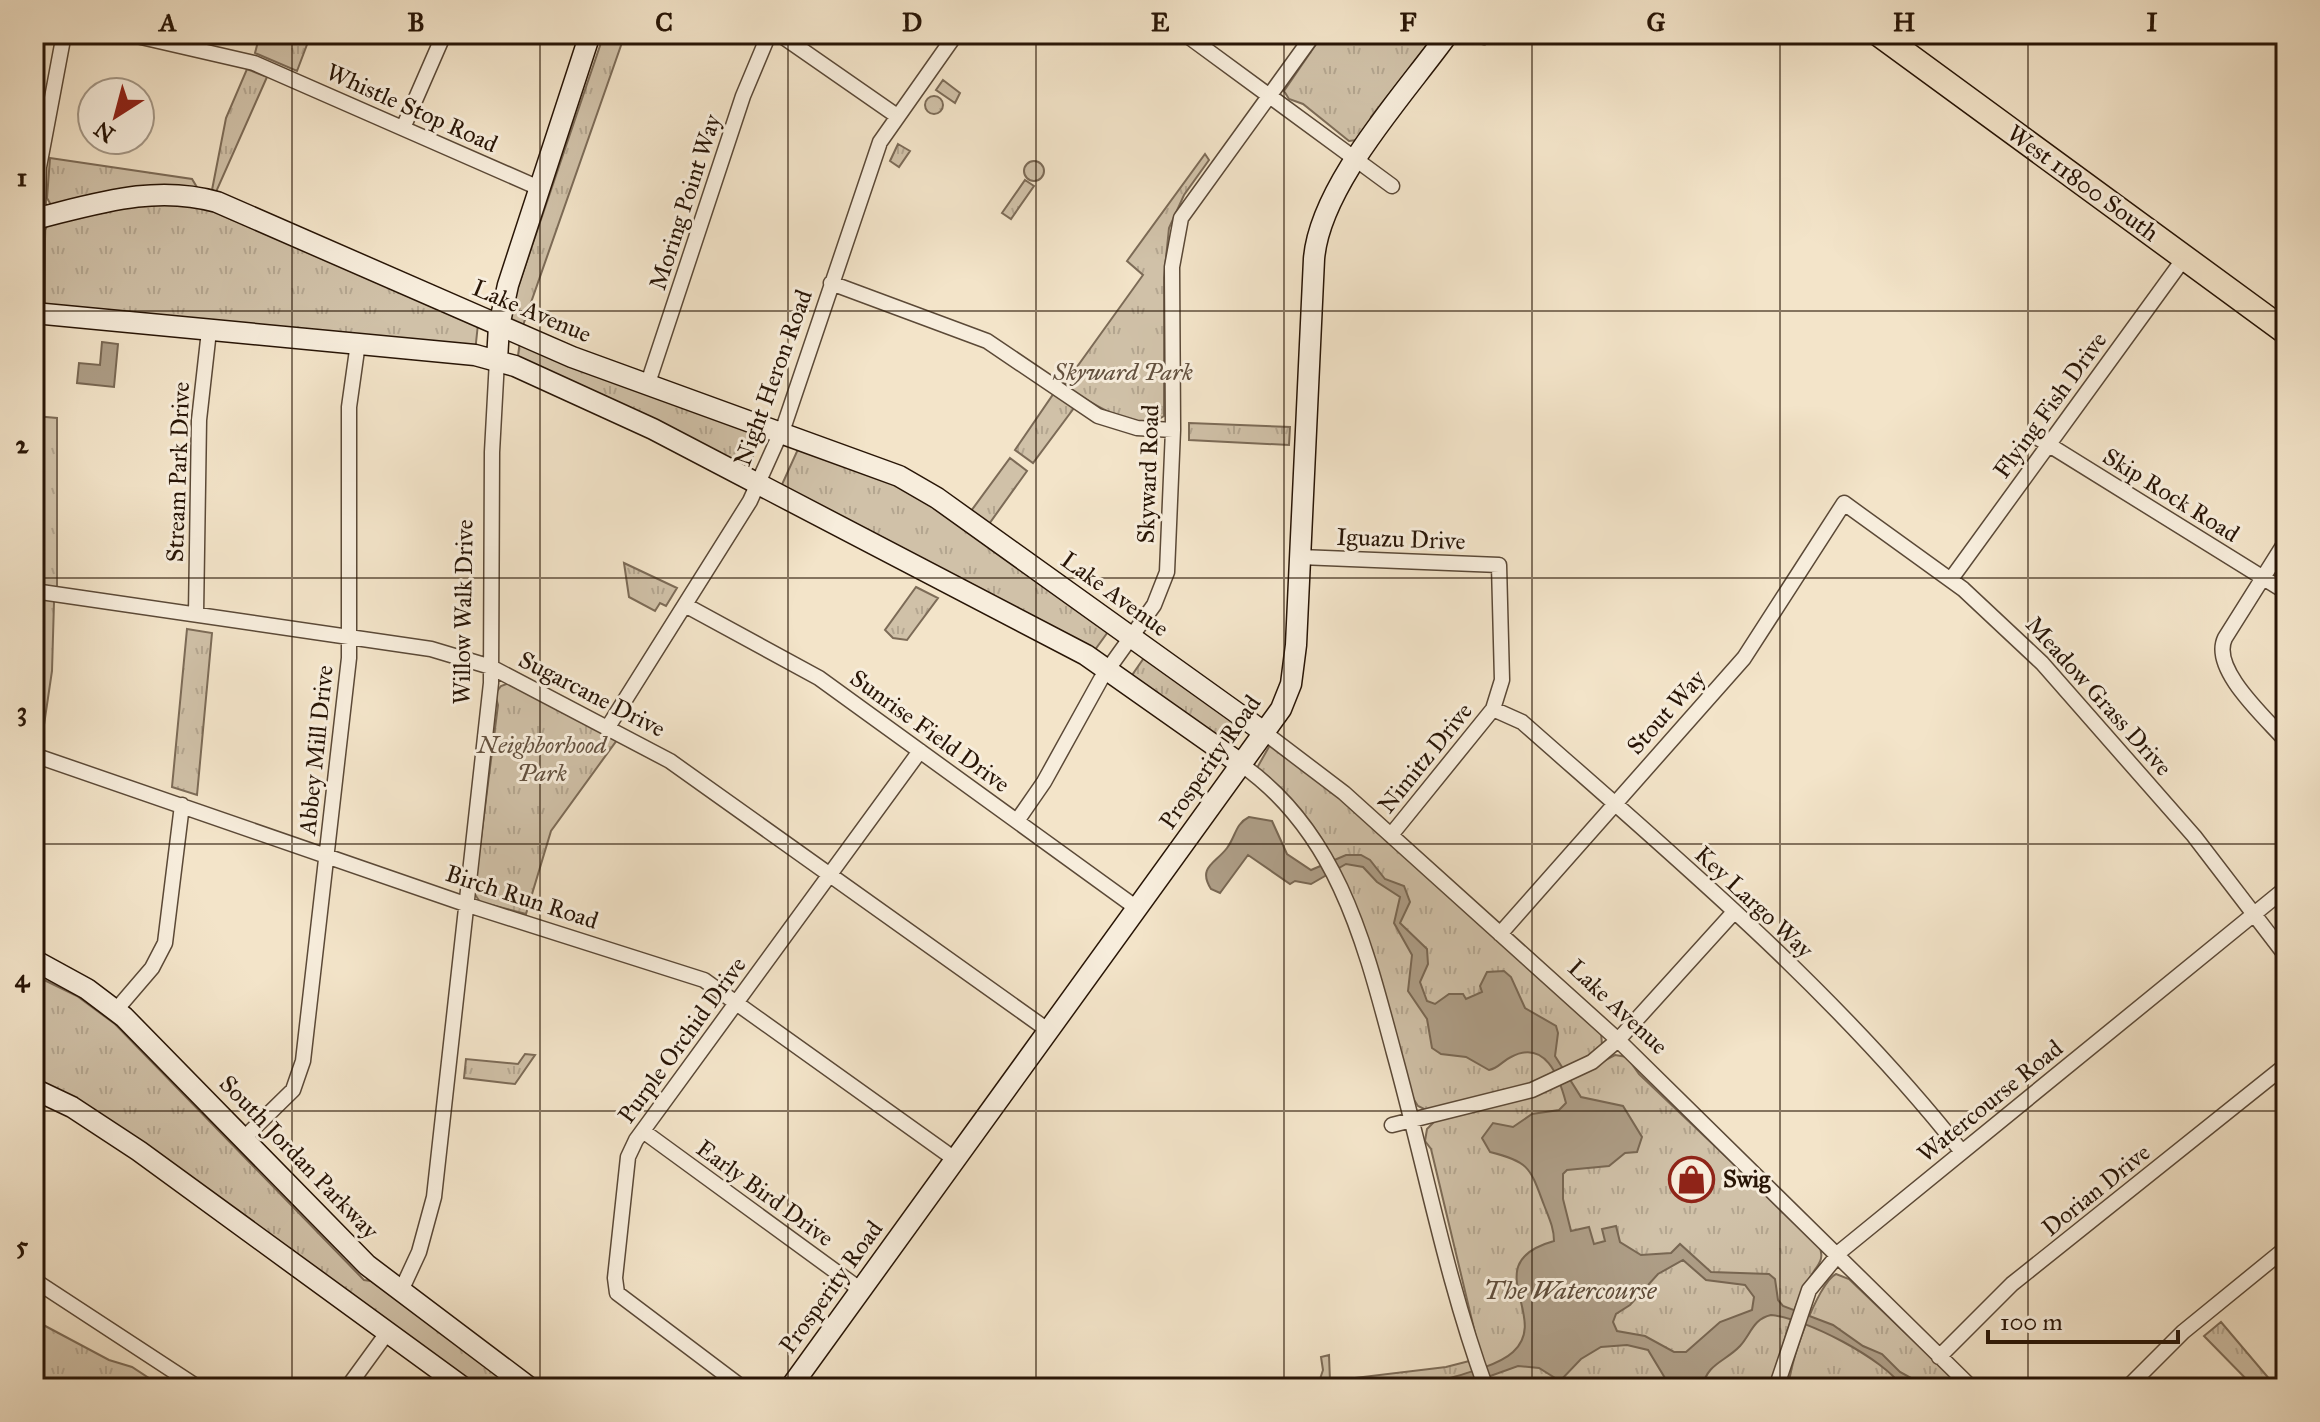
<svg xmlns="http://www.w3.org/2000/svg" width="2320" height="1422" font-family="'IM FELL Great Primer',serif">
<defs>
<pattern id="grass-tufts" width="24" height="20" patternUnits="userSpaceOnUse" patternTransform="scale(2)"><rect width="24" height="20" fill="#d0c1a8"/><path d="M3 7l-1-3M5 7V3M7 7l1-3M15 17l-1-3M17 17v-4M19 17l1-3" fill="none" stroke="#b3a58f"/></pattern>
</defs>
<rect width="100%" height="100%" fill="#f3e4c9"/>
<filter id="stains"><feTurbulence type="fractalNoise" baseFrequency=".0025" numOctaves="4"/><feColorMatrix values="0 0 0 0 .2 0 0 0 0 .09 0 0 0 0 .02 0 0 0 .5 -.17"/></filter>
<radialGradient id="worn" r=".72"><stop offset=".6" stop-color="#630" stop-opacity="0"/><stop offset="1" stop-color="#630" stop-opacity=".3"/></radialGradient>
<path fill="url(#grass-tufts)" stroke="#7c6b57" stroke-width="2" d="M260,34H311L297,71L255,53Z
M604,34H625L521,331L509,318L517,290Z
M1323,34H1436L1371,117L1369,126L1357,140L1349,141L1303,104L1289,99L1284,91Z
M247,69L267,77L216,192L212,190L226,118Z
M943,80L960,93L955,103L936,90Z
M925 105a9 9 0 1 1 18 0a9 9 0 1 1-18 0Z
M898,144L910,151L899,167L890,161Z
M1205,154L1209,160L1184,195L1169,228L1164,278V416C1137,435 1086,400 1064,385L1143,275L1127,261Z
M50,158L192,179L198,189L51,205L47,198Z
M1024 171a10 10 0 1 1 20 0a10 10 0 1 1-20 0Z
M1025,180L1034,186L1011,219L1002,213Z
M198,203L478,324L475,352L45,306V230L48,224L124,205Z
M520,341L763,434L745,473L517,363Z
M1054,393L1074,408L1033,463L1015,450Z
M34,416L57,418V588L34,583Z
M1189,423L1290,427L1289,445L1189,440Z
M799,447L908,487L1110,629L1092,654L779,491Z
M1010,458L1027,471L989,524L971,511Z
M624,563L677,588L666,606L660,603L655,611L629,597Z
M916,587L938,598L907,640L893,638L885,630Z
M42,598H53L54,602L52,671L40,752L34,749V602Z
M187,629L212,633L197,795L172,787Z
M1146,655L1245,726L1228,749L1130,678Z
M509,683L617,740L551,831L526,914L480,902L474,893L498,705L495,694L501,686Z
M1270,745L1318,778L1601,1032L1602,1045C1555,1086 1484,1095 1426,1110L1418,1106C1404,1087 1400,1053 1394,1030C1367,935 1341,829 1257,768Z
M34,975L77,996L115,1024L364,1280L371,1281L515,1388H475L102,1116L34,1079Z
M525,1054L535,1055L515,1084L464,1078L466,1059L518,1064Z
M1615,1055L1627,1057L1639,1074L1819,1245C1826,1261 1816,1266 1809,1279C1790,1310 1782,1353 1770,1388L1618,1385L1492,1388L1488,1379L1469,1388H1317L1323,1370L1321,1357L1329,1355L1330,1381L1446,1367L1481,1358L1431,1149L1425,1141L1427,1129L1435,1121L1546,1091Z
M1836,1274L1849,1279L1963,1388H1789C1787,1368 1818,1282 1836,1274Z
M34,1320L109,1360L132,1367L164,1388H52L34,1375Z
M2221,1322L2277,1388H2255L2204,1336Z"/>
<path fill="#ae9e87" stroke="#786753" stroke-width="2" fill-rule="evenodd" d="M102,342L118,344L114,387L77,383L79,363L100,365Z
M1249,817L1272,821L1287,854L1311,870L1346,855H1361L1370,860L1385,879L1404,886L1410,902L1400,923L1427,949L1428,964L1420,982L1427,1001L1435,1004L1449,994H1463L1466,999L1482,992L1480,986L1487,972L1504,971L1511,977L1525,1008L1556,1026L1558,1033L1555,1056L1581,1097L1623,1106L1642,1137L1637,1152L1625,1153L1609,1166L1567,1170L1563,1174V1199L1571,1231L1589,1227L1594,1244L1605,1241L1602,1229L1616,1226L1620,1242L1641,1255L1671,1253L1680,1244L1711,1272L1769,1274L1775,1279L1778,1300L1783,1306L1833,1325L1863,1346L1882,1354L1900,1372L1929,1388H1903C1885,1359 1805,1318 1771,1315C1753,1319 1751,1334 1740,1346C1725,1362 1707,1363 1702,1388H1671L1648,1350L1627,1345L1601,1347L1581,1359L1560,1381L1539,1368L1518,1366L1457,1388H1416C1442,1379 1495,1369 1513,1352C1552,1317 1475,1263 1554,1241C1554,1228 1549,1218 1544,1205C1530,1168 1530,1162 1490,1152L1482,1138L1493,1123L1513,1127L1532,1114L1559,1110L1566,1103C1559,1076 1545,1039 1511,1057C1502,1061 1499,1068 1489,1070L1466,1057L1441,1054L1432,1048L1427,1019L1408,991L1412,955L1394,923L1400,897L1377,882L1363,867L1346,864L1311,884L1295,881L1290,884L1248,855L1220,893L1211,889C1197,867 1216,863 1227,848C1236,836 1235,824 1249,817ZM1683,1260L1706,1280L1745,1285L1754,1297L1752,1310L1720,1322L1686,1352H1674L1645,1336L1617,1331L1613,1322L1616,1314L1630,1305L1658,1274Z"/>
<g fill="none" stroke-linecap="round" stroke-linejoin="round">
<defs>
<path id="street" d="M128,34L254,63L539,188
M779,34L897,116
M1185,34L1392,186
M1480,34L1484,37
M403,128L444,34
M831,283L987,341L1098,416L1137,428L1173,430
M36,311L39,167L64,34
M647,386L743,96L769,34
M2033,435L2286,592
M2286,541L2225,638C2210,669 2266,718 2286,741
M1300,557L1499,565L1502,680L1493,709L1391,835
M1951,579L2185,257
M34,591L431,649L491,667L670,761L1049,1031
M685,605L819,678L1138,909
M196,614L199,420L209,331
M1493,709L1522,722C1675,857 1835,991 1962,1152
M608,727L750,501L785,423L880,142L956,34
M1265,733L1344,793L1618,1040L1972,1388
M34,755L465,904L704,980L956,1160
M1242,765C1339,834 1365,945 1394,1053C1425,1165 1446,1279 1486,1388
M1017,821L1044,782L1101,679L1154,605L1167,572L1173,430L1172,267L1181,218L1314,34
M1500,934L1744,658L1844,503L1963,589L2042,663L2194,836L2286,956
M116,1010L152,968L165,943L182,805
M1392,1125L1532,1090L1592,1062L1618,1040L1734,912
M643,1131L861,1290
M244,1138L293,1090L303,1061L349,658V407L358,343
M34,1280L199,1388
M400,1293L419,1252L434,1197L491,683L492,452L497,360
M1939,1357L2012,1284L2286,1065
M347,1388L387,1333
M743,1388L617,1293L615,1278L628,1157L636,1140L920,751
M1776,1388L1809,1290L1842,1250L2286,888
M2127,1388L2183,1332L2286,1248"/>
<path id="secondary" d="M34,219C96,204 154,184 217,202L572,357L899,476L937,498L1265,733
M34,313L475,355L515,366L653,429L1086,655L1242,765
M497,360L499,326L508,285L590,34
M34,960L87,989L124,1017L367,1265L530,1388
M34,1089L72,1107L139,1151L464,1388
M790,1388L1281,709L1291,684L1296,645L1314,259C1320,185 1404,95 1448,34"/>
<path id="primary" d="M1879,34L2286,332"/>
</defs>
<use href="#street" stroke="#5b4937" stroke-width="17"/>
<use href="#secondary" stroke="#281506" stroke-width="23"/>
<use href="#primary" stroke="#281506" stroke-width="27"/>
<use href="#street" stroke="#f7eddc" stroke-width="14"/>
<use href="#secondary" stroke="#f7eddc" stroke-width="20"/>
<use href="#primary" stroke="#f3e4c9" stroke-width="24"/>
</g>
<path fill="none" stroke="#281506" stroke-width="2" stroke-opacity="0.55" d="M292,34V1388M540,34V1388M788,34V1388M1036,34V1388M1284,34V1388M1532,34V1388M1780,34V1388M2028,34V1388M34,311H2286M34,578H2286M34,844H2286M34,1111H2286"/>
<defs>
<symbol id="shop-ring" viewBox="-11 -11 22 22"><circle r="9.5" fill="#f7eddc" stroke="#8f2418" stroke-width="1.5"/><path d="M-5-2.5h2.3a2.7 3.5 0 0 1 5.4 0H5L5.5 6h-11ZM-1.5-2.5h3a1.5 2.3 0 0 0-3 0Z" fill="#8f2418"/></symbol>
</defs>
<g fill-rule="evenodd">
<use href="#shop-ring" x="1666" y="1154" width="51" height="51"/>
</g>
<g text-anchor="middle" stroke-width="6" stroke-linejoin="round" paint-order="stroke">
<g font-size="24" fill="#281506" stroke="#f7eddc">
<text transform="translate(412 108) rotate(24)" y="8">Whistle Stop Road</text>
<text transform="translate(2083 183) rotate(36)" y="8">West 11800 South</text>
<text transform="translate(685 202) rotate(-72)" y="8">Moring Point Way</text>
<text transform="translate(532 311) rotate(23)" y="8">Lake Avenue</text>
<text transform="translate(773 378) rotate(-70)" y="8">Night Heron Road</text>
<text transform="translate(2050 405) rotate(-54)" y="8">Flying Fish Drive</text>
<text transform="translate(178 472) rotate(-88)" y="8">Stream Park Drive</text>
<text transform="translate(1148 474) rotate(-88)" y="8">Skyward Road</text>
<text transform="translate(2171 495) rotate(32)" y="8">Skip Rock Road</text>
<text transform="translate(1401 539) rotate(2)" y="8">Iguazu Drive</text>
<text transform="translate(1115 594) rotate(36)" y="8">Lake Avenue</text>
<text transform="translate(463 612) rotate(-89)" y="8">Willow Walk Drive</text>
<text transform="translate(592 694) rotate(27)" y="8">Sugarcane Drive</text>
<text transform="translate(2099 696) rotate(48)" y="8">Meadow Grass Drive</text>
<text transform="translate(1666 712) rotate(-48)" y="8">Stout Way</text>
<text transform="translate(930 731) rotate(36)" y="8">Sunrise Field Drive</text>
<text transform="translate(316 750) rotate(-84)" y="8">Abbey Mill Drive</text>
<text transform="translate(1425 758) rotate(-51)" y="8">Nimitz Drive</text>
<text transform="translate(1210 762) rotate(-55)" y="8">Prosperity Road</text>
<text transform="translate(522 897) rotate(18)" y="8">Birch Run Road</text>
<text transform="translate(1754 902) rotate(43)" y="8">Key Largo Way</text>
<text transform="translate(1618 1007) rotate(43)" y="8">Lake Avenue</text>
<text transform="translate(682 1040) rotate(-54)" y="8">Purple Orchid Drive</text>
<text transform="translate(1990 1101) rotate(-39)" y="8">Watercourse Road</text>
<text transform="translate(299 1157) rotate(46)" y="8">South Jordan Parkway</text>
<text transform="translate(2096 1190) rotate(-39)" y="8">Dorian Drive</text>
<text transform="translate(765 1193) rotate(36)" y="8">Early Bird Drive</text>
<text transform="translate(831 1287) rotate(-54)" y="8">Prosperity Road</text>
</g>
<g font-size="24" font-style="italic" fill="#63513f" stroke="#f7eddc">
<text x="1123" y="380">Skyward Park</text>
<text x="542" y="753">Neighborhood<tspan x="542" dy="28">Park</tspan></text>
</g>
<g font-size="24" font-weight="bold" fill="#281506" stroke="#f7eddc" text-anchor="start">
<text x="1723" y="1187">Swig</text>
</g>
<g font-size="26" font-style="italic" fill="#5e4c3a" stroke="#f7eddc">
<text x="1570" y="1299">The Watercourse</text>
</g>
</g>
<rect width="2320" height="1422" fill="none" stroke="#f3e4c9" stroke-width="88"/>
<g transform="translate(116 116) rotate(216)"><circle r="38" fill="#f7eddc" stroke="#a49786" stroke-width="2"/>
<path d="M0-6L14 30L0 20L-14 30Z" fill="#8f2418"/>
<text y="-12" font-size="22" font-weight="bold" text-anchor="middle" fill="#281506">N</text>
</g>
<path d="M1988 1330v12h190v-12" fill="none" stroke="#281506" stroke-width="4"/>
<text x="2000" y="1330" font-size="24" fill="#281506" stroke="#f7eddc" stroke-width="6" paint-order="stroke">100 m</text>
<rect x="44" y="44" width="2232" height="1334" fill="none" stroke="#281506" stroke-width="3"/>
<g font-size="26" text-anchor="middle" font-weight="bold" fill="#281506">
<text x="168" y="31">A</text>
<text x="416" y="31">B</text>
<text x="664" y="31">C</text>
<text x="912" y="31">D</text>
<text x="1160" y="31">E</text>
<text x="1408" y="31">F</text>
<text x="1656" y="31">G</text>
<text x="1904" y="31">H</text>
<text x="2152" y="31">I</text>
<text x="22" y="186">1</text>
<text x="22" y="453">2</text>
<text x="22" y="720">3</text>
<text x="22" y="987">4</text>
<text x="22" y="1254">5</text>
</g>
<rect width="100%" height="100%" filter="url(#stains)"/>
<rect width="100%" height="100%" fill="url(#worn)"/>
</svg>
